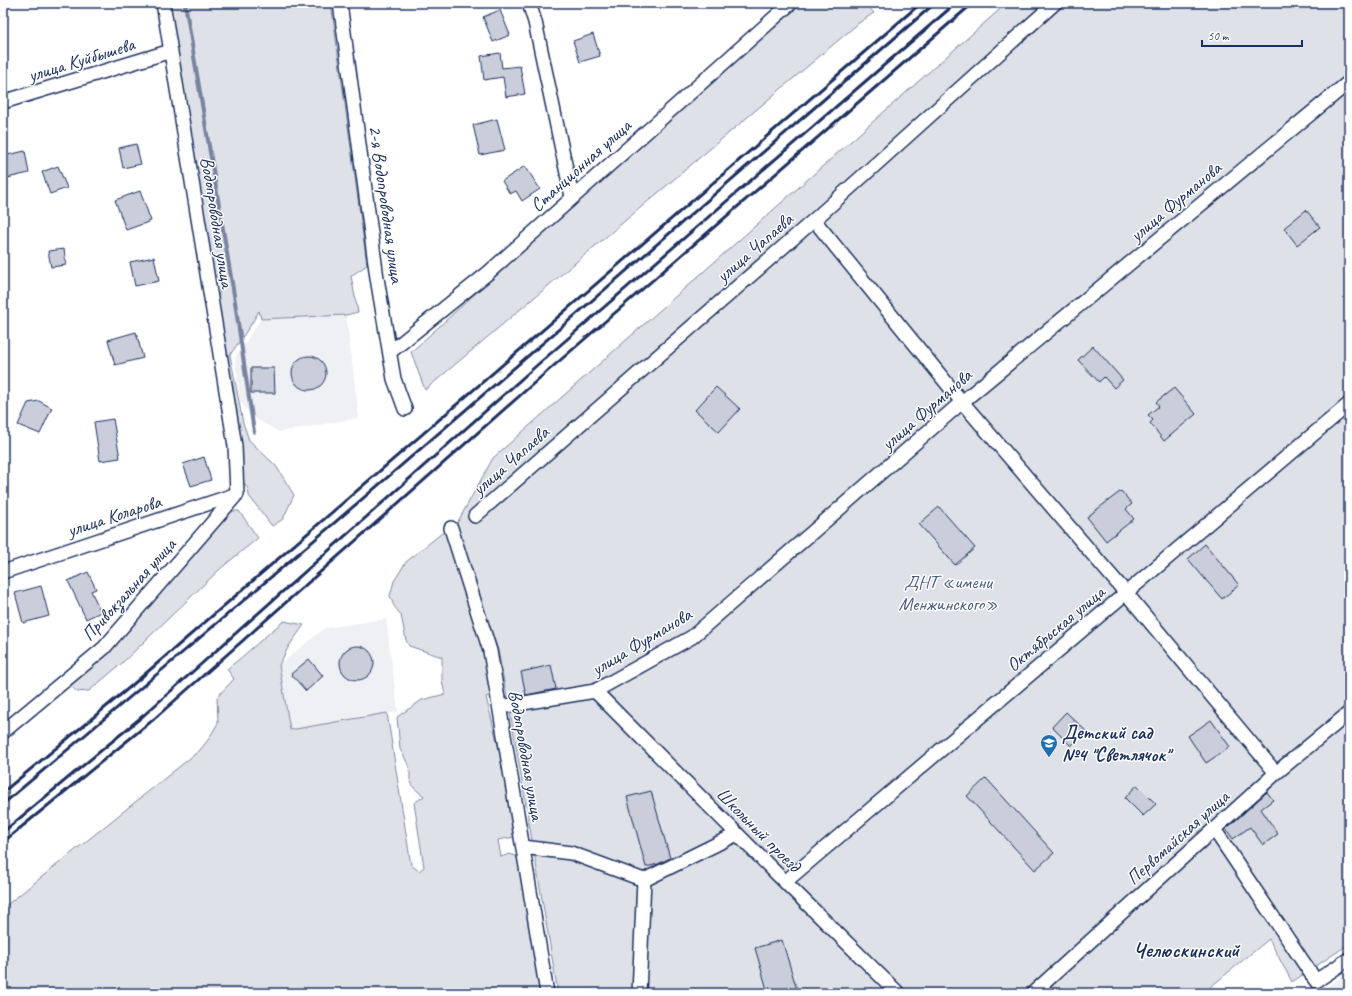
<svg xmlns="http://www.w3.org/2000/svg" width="1352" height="996" font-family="Caveat,sans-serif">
<rect width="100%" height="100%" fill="#fff"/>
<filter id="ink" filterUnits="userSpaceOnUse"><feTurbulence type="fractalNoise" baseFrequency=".025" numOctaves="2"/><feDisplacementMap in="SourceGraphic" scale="8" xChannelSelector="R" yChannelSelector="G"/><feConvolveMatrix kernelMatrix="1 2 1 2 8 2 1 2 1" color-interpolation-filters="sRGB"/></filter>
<g filter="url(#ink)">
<path fill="#eff0f4" d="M346,315L359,418L279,432L253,417L240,402L235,358L261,319Z
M386,619L398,712L290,730L279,665L325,628Z
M1349,971V993H1329L1326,988Z"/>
<path fill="#dee1e7" stroke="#7c88a2" d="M168,3H331L367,265L351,276L358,312L346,315L261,319L259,311L250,326L230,355L243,423L249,440L276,466L294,495L283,519L272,526L249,496L248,489L243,482L241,474L217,301C220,291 223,280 213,273L212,259L195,170Z
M795,3H865L874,13L860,22L425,390L411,352Z
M1007,3H1349V944L1292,982L1269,939L1203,993H558L513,729L498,650L456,525L493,458Z
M229,511H239L258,538L220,569L121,664L89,691L77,692L69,684L108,652L219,525Z
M442,533H447L485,655L494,694L486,697L505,773L516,832L514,837L498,840L501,857L509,854L516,856L519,862L540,993H3V908L200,750L208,740L218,723L217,697L234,679L227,669C247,654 264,636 284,621L304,625L289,646L279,665L290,730L387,713L411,865L419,871L424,867L414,803L424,796L414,788L410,780V770L406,760L400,749L397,717L422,700L445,694L442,681V657L409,646L406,640L401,615L394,606L390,596L394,581L406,562Z"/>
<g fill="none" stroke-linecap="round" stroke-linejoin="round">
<path stroke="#77839f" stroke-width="4" d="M185,3L234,295L254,432"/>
</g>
<path fill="#caceda" stroke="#1b2f5e" d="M500,10L510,35L493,42L483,17Z
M593,34L600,56L580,62L573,41Z
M500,53L502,68L520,66L525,94L506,97L503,77L484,80L481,56Z
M497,119L505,150L480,155L473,125Z
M136,144L141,164L123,168L119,148Z
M25,151L29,173L3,179V156Z
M58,166L67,188L50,194L42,172Z
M525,166L540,189L522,201L516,191L510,194L502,181Z
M140,191L151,221L126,230L115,200Z
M1306,210L1320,227L1297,245L1284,228Z
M64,249L66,265L51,267L48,251Z
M154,257L159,281L135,286L130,262Z
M136,332L143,358L115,365L108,340Z
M1093,346L1123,380L1114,388L1104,377L1099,382L1078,360Z
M292 373a17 17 0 1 1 34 0a17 17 0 1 1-34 0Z
M251,368H274L275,393H251Z
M716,387L740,409L719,432L695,410Z
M1174,388L1196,414L1164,441L1150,423L1153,420L1148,415L1159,406L1156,402Z
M39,401L52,408L40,434L18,425L28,403Z
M113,419L120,458L100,461L94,422Z
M204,457L211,480L191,486L183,464Z
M1121,491L1132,504L1126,509L1134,519L1106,541L1087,517Z
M939,507L975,548L955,565L919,524Z
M1205,544L1239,585L1222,599L1188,559Z
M88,572L96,589L91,591L101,612L86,619L68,581Z
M41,586L49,616L23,623L15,593Z
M340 663a17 17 0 1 1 34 0a17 17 0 1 1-34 0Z
M309,659L323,676L306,691L291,674Z
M551,665L556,689L526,695L521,672Z
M1066,712L1086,731L1071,746L1052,727Z
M1211,720L1230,747L1206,763L1188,736Z
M986,778L1054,853L1035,870L967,796Z
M1137,785L1156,804L1143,816L1125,798Z
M651,791L670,858L658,864L646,867L627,797Z
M1267,792L1273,800L1261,809L1278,834L1263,845L1250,827L1233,839L1226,829Z
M782,940L798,993H768L755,948Z"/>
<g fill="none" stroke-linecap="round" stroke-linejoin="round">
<defs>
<path id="minor" d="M340,3L377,278L394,379L405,409
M529,3L535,22L572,197
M3,102L171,51
M814,220L962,402L1126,593L1276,773
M390,352L488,273L791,3
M475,516L814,220L1055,3
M451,528L490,651L547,993
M3,572L237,494
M595,691L785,882L898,993
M500,707L595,691L692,637L962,402L1349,82
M3,732L104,648L237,494L235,446L163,3
M1214,829L1316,981L1349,959
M523,847L571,853L644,880
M785,882L1349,404
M639,993L644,880L737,834
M1033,993L1276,773L1349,713"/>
</defs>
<use href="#minor" stroke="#1b2f5e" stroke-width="16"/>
<use href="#minor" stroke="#fff" stroke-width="13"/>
<path stroke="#1b2f5e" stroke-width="3" d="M3,792L130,687L921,3
M3,804C317,541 626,271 935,3
M3,832L144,715L536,366L956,3
M3,842L154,719L542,376L973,3"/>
</g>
</g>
<defs>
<symbol id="school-pin" viewBox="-11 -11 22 30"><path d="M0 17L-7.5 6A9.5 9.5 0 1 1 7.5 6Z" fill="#1f6fb2" stroke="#fff"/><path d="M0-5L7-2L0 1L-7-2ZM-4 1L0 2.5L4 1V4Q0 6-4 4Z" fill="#fff"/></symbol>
</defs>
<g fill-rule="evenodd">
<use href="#school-pin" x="1039" y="733" width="20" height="27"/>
</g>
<g text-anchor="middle" stroke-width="3" stroke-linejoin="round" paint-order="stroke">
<g font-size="19" fill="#1b2f5e" stroke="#fff">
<text transform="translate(81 59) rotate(-17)" y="7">улица Куйбышева</text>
<text transform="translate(580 165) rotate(-42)" y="7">Станционная улица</text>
<text transform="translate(1175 201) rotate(-40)" y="7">улица Фурманова</text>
<text transform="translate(387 204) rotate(82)" y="7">2-я Водопроводная улица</text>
<text transform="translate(218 222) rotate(81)" y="7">Водопроводная улица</text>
<text transform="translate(754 247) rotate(-41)" y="7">улица Чапаева</text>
<text transform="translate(926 409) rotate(-41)" y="7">улица Фурманова</text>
<text transform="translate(510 460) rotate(-41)" y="7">улица Чапаева</text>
<text transform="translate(114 515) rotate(-18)" y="7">улица Коларова</text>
<text transform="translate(128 589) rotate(-48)" y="7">Привокзальная улица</text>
<text transform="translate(1055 628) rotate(-40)" y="7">Октябрьская улица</text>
<text transform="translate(641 641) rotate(-31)" y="7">улица Фурманова</text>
<text transform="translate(527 755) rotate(80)" y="7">Водопроводная улица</text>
<text transform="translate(759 829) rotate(45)" y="7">Школьный проезд</text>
<text transform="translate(1177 837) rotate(-42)" y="7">Первомайская улица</text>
</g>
<g font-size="19" fill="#4c5c80" stroke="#fff">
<text x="948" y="588">ДНТ «имени<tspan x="948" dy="22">Менжинского»</tspan></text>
</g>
<g font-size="19" font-weight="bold" fill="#1b2f5e" stroke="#fff" text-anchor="start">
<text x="1062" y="739">Детский сад<tspan x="1062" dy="22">№4 "Светлячок"</tspan></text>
</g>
<g font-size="21" font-weight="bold" fill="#1b2f5e" stroke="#fff">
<text x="1186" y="957">Челюскинский</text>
</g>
</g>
<rect width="1352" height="996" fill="none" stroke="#fff" stroke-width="16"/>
<rect x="8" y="8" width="1336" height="980" fill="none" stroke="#1b2f5e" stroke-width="1.5" filter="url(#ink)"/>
<path d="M1202 40v6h100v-6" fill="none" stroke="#1b2f5e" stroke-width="2"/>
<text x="1208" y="40" font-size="12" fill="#1b2f5e" stroke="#ffffff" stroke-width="3" paint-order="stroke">50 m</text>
</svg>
